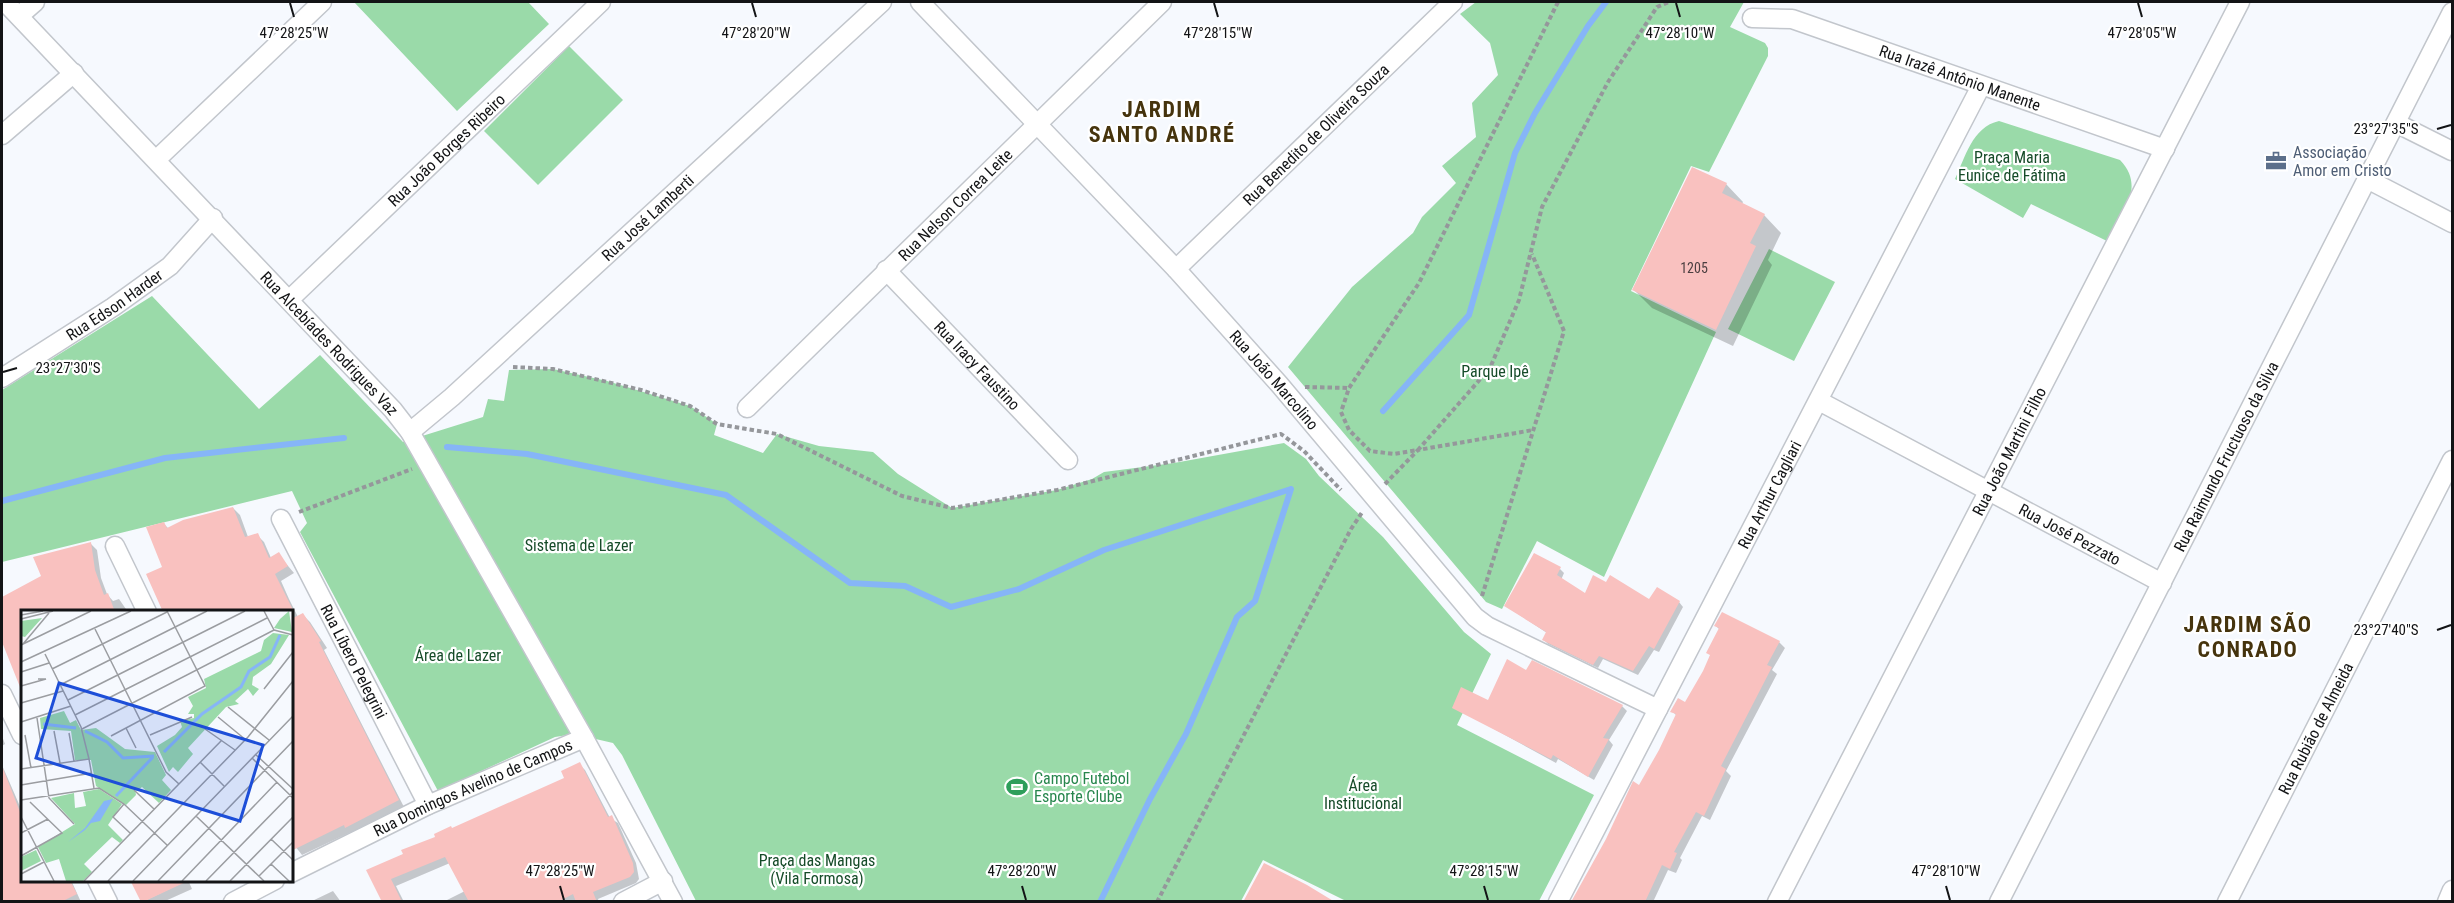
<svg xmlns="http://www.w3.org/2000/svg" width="2454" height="903" font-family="'Roboto Condensed',sans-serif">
<rect width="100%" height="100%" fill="#f6f9fe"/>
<path fill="#9adaa9" d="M354,2H528L549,24L457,111Z
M1476,2H1744L1730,27L1765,43L1768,48V56L1709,172L1691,166L1631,291L1716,332L1604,577L1537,541L1502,609L1486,602L1288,367L1352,287L1413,233L1422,217L1456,183L1442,166L1476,137L1472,103L1498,75L1490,43L1460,14Z
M569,46L623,100L538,185L484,131Z
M1999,121L2120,160C2146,186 2122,216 2109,242L2031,204L2023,218L1955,179C1965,158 1972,127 1999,121Z
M1769,249L1835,282L1794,361L1728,329Z
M152,296L259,409L320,355L403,442L483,417L488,399L504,401L509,370L553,369L607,381L690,406L717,424L714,435L763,453L777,434L819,446L873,452L898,474L952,508L1057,490L1092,479L1104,472L1174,463L1284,443L1306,459L1319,476L1383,537L1464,632L1491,654L1457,725L1594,795L1539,901H1346L1263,860L1241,901H696L622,755L613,743L574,734L555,737L438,791L300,532L307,523L292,491L2,562V390Z"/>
<path fill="#0003" d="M1726,184L1743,202L1742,204L1764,215L1781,233L1768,260L1772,265L1733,346L1652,308L1634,290Z
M233,508L240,515L248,537L257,535L264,542L271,558L278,554L294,573L281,581L289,599L298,617L303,615L310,622L327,648L324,650L404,807L353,834L351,832L302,855L291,841V612H167L164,524L169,529Z
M91,544L97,550L101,578L107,594L113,601L119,599L128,612H22V684L2,641V599L43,577Z
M1560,569L1564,573L1561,580L1586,595L1679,602L1683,607L1659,652L1654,650L1638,675L1603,659L1598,668L1548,644L1544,640L1547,633L1506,606Z
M1716,626L1779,642L1785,648L1772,670L1777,674L1726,771L1731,776L1710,820L1702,816L1680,858L1682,860L1676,873L1668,870L1653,902H1573L1660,751L1677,716L1672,711L1686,704L1704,672L1720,630Z
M1527,673L1622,706L1627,711L1609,740L1613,745L1594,780L1558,759L1556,763L1454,707L1488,702Z
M2,736L5,744L2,746Z
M579,764L585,770L610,818L618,823L636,863L639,879L636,883L598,899L599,902H443L465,891L450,863L396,886L404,902H383L368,871L566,778Z
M2,765L22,811V880H71L81,902H2Z
M188,880L192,889L163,902H142Z
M333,891L341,902H310Z"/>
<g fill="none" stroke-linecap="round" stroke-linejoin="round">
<path stroke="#86b5f7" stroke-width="6" d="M1383,411L1469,315L1515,153L1535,113L1588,26L1606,2
M447,447L527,454L726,495L850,583L905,586L951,607L1019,589L1104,550L1291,489
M2,501L165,458L344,438
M1100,902L1150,799L1186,734L1237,617L1255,601L1291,489"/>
</g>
<path fill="#f9c1bf" d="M1692,167L1727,183L1722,193L1765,214L1750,243L1756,246L1716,330L1632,290Z
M233,507L245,537L258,533L269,558L279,552L288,566L275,574L294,612H163L146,574L162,567L146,527L164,522L167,528L183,520Z
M91,542L95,570L104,595L108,593L115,612H22V692L2,642V597L41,576L33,557Z
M1534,553L1561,567L1557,575L1585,593L1593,575L1606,582L1610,575L1649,599L1657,587L1680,601L1654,649L1649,646L1633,671L1599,656L1593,665L1542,640L1546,632L1504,606Z
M1722,612L1780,641L1767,665L1772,667L1721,766L1726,769L1711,801L1704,816L1696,812L1674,852L1677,853L1670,869L1662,865L1645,902H1571L1606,839L1633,781L1639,785L1659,750L1676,714L1670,712L1678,698L1685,702L1703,671L1710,655L1706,653L1719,628L1714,626Z
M303,613L321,641L319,642L399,800L345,828L344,825L291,851V619Z
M1507,659L1526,670L1532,660L1623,705L1603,738L1609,739L1588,777L1553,755L1551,759L1452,708L1461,687L1488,700Z
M580,762L608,817L612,815L633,863L634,872L630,877L593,892L597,902H576L573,894L558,902H469L445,857L391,879L402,902H382L366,870L403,854L401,850L435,837L434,834L451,826L452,828L564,778L561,771Z
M2,766L22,817V880H70L77,894L61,902H2Z
M1264,863L1307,885L1335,902H1243Z
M130,880H190L143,902H141Z"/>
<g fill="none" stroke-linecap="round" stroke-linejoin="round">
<defs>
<g id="street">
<path id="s1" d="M5,2L393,410L410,432L584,738"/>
<path id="s2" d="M920,2L1176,269L1279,384L1475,617L1487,626L1658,709"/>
<path d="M19,16L35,2"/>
<path id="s3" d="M1752,18L1792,19L2165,149"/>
<path d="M2396,123L2452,151"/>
<path d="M2,135L74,73"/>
<path d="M157,159L322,2"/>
<path d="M2367,179L2452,223"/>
<path id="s4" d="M1176,269L1453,2"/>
<path id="s5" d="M886,270L1068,460"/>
<path id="s6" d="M290,299L601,2"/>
<path id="s7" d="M2,378L113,307L170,266L213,218"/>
<path id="s8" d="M1819,401L2162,583"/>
<path id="s9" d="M747,408L1162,2"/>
<path id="s10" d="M410,432L452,397L882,2"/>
<path id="s11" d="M281,519L428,805"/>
<path d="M115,546L147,612"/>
<path d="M2,694L22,735"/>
<path id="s12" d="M291,873L428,805L584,738L673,902"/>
<path d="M97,880L108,902"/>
<path d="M233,902L275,880"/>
<path d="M623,902L663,881"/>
<path id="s13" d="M1558,902L1981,86"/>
<path id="s14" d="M1777,902L2240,2"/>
<path id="s15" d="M1999,902L2452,12"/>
<path id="s16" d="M2227,902L2452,460"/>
<path d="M2447,902L2452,890"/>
</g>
</defs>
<use href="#street" stroke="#c2c6cc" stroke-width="21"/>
<path stroke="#95979b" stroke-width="4" stroke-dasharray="4.5 3" stroke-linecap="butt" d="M1558,2L1419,283L1349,388L1341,412L1349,430L1370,451L1394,454L1418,450L1490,368L1519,300L1542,207L1608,82L1657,7L1669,2
M513,367L553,369L641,390L690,406L717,424L777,434L902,496L952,508L1057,490L1281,434L1304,451L1341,490
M1305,387L1349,388
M1385,484L1418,450L1533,430
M299,512L412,469
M1482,596L1564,331L1532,254
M1157,902L1351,529L1363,511"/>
<use href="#street" stroke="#fff" stroke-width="18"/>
</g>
<path fill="none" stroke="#131416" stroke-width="2" d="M290,3L294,17M752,3L756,17M1214,3L1218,17M1676,3L1680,17M2138,3L2142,17M2437,129L2451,125M3,372L17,368M2437,630L2451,625M560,886L564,900M1022,886L1026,900M1484,886L1488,900M1946,886L1950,900"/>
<defs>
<symbol id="office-bare" viewBox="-9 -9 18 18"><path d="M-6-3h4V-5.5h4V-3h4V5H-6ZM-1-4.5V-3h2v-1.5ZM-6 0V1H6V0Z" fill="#5c6f8a" stroke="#fff" stroke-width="2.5" paint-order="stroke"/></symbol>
<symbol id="stadium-bare" viewBox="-9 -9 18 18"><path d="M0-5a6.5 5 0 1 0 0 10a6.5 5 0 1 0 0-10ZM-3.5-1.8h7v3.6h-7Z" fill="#2e9e5b" stroke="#fff" stroke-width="2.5" paint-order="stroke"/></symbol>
</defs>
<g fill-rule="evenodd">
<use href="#office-bare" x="2261" y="146" width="30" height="30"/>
<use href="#stadium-bare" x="1002" y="772" width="30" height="30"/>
</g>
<g text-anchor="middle" stroke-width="4.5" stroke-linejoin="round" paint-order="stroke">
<g font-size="14" fill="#4c3f40">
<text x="1694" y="273">1205</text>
</g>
<g font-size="16" fill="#131416" stroke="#fff">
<text dy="6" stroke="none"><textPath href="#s3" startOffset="218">Rua Irazê Antônio Manente</textPath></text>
<text dy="6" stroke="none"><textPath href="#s4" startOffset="194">Rua Benedito de Oliveira Souza</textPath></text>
<text dy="6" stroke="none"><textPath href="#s6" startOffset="216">Rua João Borges Ribeiro</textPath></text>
<text dy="6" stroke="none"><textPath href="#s9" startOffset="291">Rua Nelson Correa Leite</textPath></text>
<text dy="6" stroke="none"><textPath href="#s10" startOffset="320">Rua José Lamberti</textPath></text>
<text dy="6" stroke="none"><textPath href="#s7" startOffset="134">Rua Edson Harder</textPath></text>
<text dy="6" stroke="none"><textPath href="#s1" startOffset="471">Rua Alcebíades Rodrigues Vaz</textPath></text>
<text dy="6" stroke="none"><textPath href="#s5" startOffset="132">Rua Iracy Faustino</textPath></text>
<text dy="6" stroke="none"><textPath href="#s2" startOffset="518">Rua João Marcolino</textPath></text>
<text dy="6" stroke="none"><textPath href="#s14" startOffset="507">Rua João Martini Filho</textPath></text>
<text dy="6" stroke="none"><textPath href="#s15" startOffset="500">Rua Raimundo Fructuoso da Silva</textPath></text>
<text dy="6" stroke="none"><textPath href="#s13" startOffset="459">Rua Arthur Cagliari</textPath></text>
<text dy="6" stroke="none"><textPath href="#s8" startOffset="284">Rua José Pezzato</textPath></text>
<text dy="6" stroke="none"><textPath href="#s11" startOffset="160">Rua Líbero Pelegrini</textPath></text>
<text dy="6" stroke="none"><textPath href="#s16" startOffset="195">Rua Rubião de Almeida</textPath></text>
<text dy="6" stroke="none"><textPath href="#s12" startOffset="201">Rua Domingos Avelino de Campos</textPath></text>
</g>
<g font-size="16" fill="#4e5e75" stroke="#fff" text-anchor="start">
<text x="2293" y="158">Associação<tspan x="2293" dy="18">Amor em Cristo</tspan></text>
</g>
<g font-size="16" fill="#154b28" stroke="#fff">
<text x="2012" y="163">Praça Maria<tspan x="2012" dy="18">Eunice de Fátima</tspan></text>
<text x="1495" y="377">Parque Ipê</text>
<text x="579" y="551">Sistema de Lazer</text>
<text x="458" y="661">Área de Lazer</text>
<text x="1363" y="791">Área<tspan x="1363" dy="18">Institucional</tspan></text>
<text x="817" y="866">Praça das Mangas<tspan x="817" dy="18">(Vila Formosa)</tspan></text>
</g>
<g font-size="16" fill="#27864d" stroke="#fff" text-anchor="start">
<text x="1034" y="784">Campo Futebol<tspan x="1034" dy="18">Esporte Clube</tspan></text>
</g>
<g font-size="22" font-weight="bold" letter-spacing="1.5" fill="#46340d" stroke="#fff">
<text x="1162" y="117">JARDIM<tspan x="1162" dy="25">SANTO ANDRÉ</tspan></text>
<text x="2248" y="632">JARDIM SÃO<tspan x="2248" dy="25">CONRADO</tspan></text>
</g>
</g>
<g transform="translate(21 610)">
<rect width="272" height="272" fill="#f6f9fe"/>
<path d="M268,1L271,22L253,18L259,9ZM21,8L4,27L0,26V11ZM252,23L268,25L250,54L232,67L231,75L238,79L232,86L227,79L214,91L218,94L205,97L167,138L172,144L157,162L152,157L148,162L136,136L154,125L161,117L159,111L173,108V104H167L172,96L167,87L185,78L183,69L240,41L243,30ZM43,101L49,113L55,110L60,120L75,118L104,139L134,142L145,165L141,170L150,180L138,193L121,177L116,181L114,179L115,185L105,195L75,176L70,150H54L50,121L20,119L19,108ZM78,179L101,194L87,215L102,230L99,233L91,227L63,254L71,262L62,271H45L38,249L25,253L17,237L54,214L30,188L53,183L54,198L65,196L62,182ZM15,240L20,251L0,261V247Z" fill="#9adaa9"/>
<path d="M92,189L79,211L70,213L64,220L47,232L64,218L83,191Z" fill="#86b5f7"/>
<path fill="none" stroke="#86b5f7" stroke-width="3" d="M22,114L55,118M64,121L86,132L102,148L133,146M143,142L181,104L220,77L228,61L249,47L259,25M95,186L132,147"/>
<path fill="none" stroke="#9b9da1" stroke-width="1.5" d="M243,1L253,20M0,5L22,1M0,9L32,1M74,19L145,162L158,174M253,20L272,25M2,34L28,3M0,35L70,1M24,44L60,117L68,149M0,52L110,1M31,59L146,2M0,62L28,53M39,75L186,1M0,76L25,69H17M243,79L272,42M47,90L224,1M0,93L42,81M207,97L248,130M54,105L246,8M197,107L225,130M16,108L28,188L53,214M0,112L50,96M105,118L115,138M61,119L253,20M184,119L214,140M33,121L39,153M48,123L53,151M4,125L10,158M129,125L171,107M90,126L184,76L146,1M234,144L272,179M231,148L272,188M179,152L203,176M0,159L68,149L73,178M0,175L71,163M113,180L133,199M0,190L78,178L103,194L146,235M103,194L92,207L109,223M175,206L243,271M0,207L33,271M0,223L27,209M250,229L272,250M0,246L41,223L9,192M250,254L268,271M0,264L23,252M238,266L272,232M63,271L201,130M87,271L227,127L272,71M112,271L272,106M137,271L272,131M161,271L256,172M185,271L272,182M209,271L272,207"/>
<path fill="#1d4ed8" fill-opacity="0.15" stroke="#1d4ed8" stroke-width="3" d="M38,73L242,135L219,211L15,148Z"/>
<rect width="272" height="272" fill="none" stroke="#131416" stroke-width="3"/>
</g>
<g font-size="15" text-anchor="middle" fill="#131416" stroke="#fff" stroke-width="4.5" stroke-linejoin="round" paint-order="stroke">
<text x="1680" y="38">47°28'10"W</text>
<text x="2142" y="38">47°28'05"W</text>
<text x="294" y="38">47°28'25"W</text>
<text x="756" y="38">47°28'20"W</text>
<text x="1218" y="38">47°28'15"W</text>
<text x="2386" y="134">23°27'35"S</text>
<text x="68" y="373">23°27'30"S</text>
<text x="2386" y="635">23°27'40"S</text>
<text x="560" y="876">47°28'25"W</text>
<text x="1022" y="876">47°28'20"W</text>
<text x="1484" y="876">47°28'15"W</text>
<text x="1946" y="876">47°28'10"W</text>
</g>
<rect width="2454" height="903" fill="none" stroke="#131416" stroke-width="6"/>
</svg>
